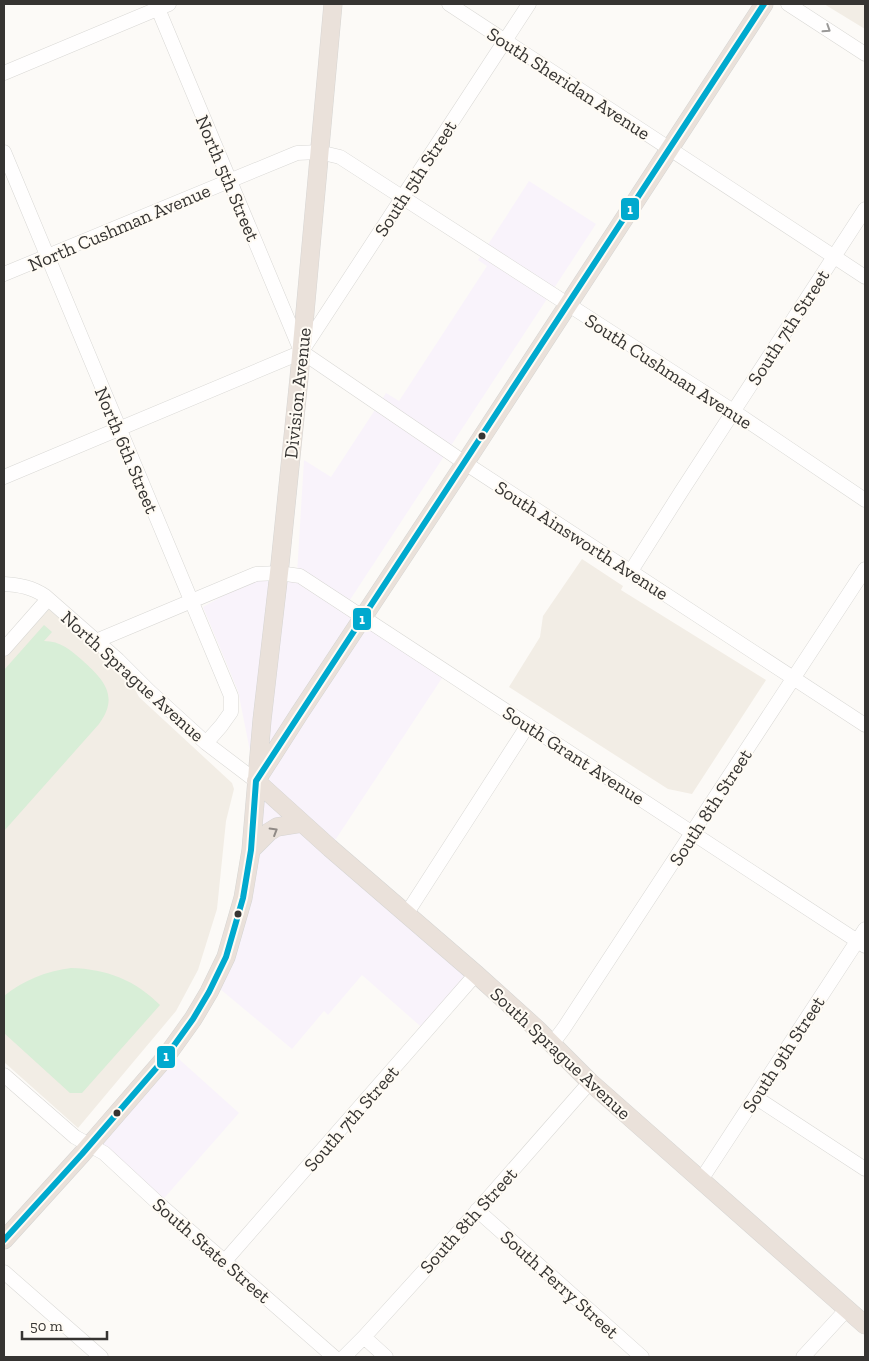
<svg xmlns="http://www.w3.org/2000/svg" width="869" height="1361" font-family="'Zilla Slab',serif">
<rect width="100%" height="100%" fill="#fcfaf7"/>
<path fill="#f9f3fb" d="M529,181L596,224L346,606L446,672L330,848L476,974L427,1032L362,975L328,1015L324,1011L292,1049L213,983L226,957L256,781L238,691L203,607L280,564L297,574L304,460L331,477L386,393L399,401L487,266L478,260Z
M170,1051L239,1113L159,1204L90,1144Z"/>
<path fill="#f2ede5" d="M824,4H865V29Z
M582,559L623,586L621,590L766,680L692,794L668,789L509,687L540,637L543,616Z
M45,610H50L128,676L139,697L232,783L234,789L226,821L217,909L198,970L176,1011L78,1128L4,1062V657Z"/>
<path fill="#d8eed7" d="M44,625L52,632L44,641C61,641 70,650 82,660C103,679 120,696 99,724L4,831V670Z
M71,968C107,969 135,980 160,1005L82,1093H70L4,1033V996C24,980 46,971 71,968Z"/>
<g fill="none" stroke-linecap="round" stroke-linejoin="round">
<defs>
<path id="minor" d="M156,4L301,351
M449,4L865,277
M788,4L865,54
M4,73L169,4
M4,152L231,696V712L221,726L206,743
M4,274L297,153L319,152L340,157L733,411L865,500
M302,351L529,4
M302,352L465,463L865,725
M4,477L302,352
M631,571L681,492L865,209
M4,584C19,585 32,587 45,596L118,660L149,691L206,743L256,781
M96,641L256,574L279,573L300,576L865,946
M4,649L48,599
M407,913L528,725
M552,1044L564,1028L865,569
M4,1075L75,1137L104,1153L159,1204L334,1357
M755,1097L865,1169
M701,1180L865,929
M477,1210L642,1357
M224,1262L476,974
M4,1272L101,1357
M364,1337L386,1357
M344,1357L364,1337L433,1261L590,1082
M803,1357L847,1309"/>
<path id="major" d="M258,778L299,714L465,463L764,4
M256,781L330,848L476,974L537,1029L590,1082L865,1325
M251,850L269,832L277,827L302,823
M4,1240L82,1154L165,1058L193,1019L209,992L226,957L243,898L251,850L262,720L280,564L299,378L333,4"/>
</defs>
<use href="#minor" stroke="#d9d8d5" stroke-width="15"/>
<use href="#major" stroke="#d6d5d3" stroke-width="19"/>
<use href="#minor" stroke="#fffefe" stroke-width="14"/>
<use href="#major" stroke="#eae1da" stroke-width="18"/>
<defs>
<path id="bus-1" d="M4,1240L82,1154L165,1058L193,1019L209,992L226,957L243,898L251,850L256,781L764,4"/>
</defs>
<use href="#bus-1" stroke="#fffbf4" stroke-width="10"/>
<use href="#bus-1" stroke="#00a9ce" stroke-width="6"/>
</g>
<defs><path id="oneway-chevron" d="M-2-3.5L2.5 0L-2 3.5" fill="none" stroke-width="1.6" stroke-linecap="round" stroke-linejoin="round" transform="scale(1.25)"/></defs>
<use stroke="#9a9998" href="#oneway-chevron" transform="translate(827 29) rotate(33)"/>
<use stroke="#908a86" href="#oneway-chevron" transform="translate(274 831) rotate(-31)"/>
<g fill="#363432" stroke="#fffbf4" stroke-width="2">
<circle cx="482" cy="436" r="4.5"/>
<circle cx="238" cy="914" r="4.5"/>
<circle cx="117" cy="1113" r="4.5"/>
</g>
<g text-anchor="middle" stroke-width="4" stroke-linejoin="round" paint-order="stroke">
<g font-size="19" fill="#363432" stroke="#fffbf4">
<text transform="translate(569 83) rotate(33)" y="7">South Sheridan Avenue</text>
<text transform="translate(228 178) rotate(67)" y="7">North 5th Street</text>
<text transform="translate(415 178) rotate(-57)" y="7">South 5th Street</text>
<text transform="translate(119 227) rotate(-23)" y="7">North Cushman Avenue</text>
<text transform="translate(788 327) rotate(-57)" y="7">South 7th Street</text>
<text transform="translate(669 371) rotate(33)" y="7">South Cushman Avenue</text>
<text transform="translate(297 393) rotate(-84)" y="7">Division Avenue</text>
<text transform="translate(127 450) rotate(67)" y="7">North 6th Street</text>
<text transform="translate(582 540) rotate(33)" y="7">South Ainsworth Avenue</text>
<text transform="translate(133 676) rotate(42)" y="7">North Sprague Avenue</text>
<text transform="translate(574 755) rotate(33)" y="7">South Grant Avenue</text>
<text transform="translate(710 807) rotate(-57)" y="7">South 8th Street</text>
<text transform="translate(561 1053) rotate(43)" y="7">South Sprague Avenue</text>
<text transform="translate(783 1054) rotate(-57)" y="7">South 9th Street</text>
<text transform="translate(351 1118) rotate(-49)" y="7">South 7th Street</text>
<text transform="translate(468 1220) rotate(-48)" y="7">South 8th Street</text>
<text transform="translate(212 1250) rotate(41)" y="7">South State Street</text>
<text transform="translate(560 1284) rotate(42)" y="7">South Ferry Street</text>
</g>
</g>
<g stroke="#fffbf4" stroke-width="2">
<rect x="620" y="197" width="20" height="24" rx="5" fill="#00a9ce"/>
<rect x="352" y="607" width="20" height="24" rx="5" fill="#00a9ce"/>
<rect x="156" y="1045" width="20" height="24" rx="5" fill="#00a9ce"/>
</g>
<g font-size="14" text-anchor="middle" font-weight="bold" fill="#fff">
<text x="630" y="214">1</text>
<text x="362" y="624">1</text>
<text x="166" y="1061">1</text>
</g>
<rect width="869" height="1361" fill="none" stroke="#363432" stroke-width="10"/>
<path d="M22 1331v8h85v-8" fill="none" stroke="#363432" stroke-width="2.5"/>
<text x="30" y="1331" font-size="15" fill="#363432" stroke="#fffbf4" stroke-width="4" paint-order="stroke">50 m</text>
</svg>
